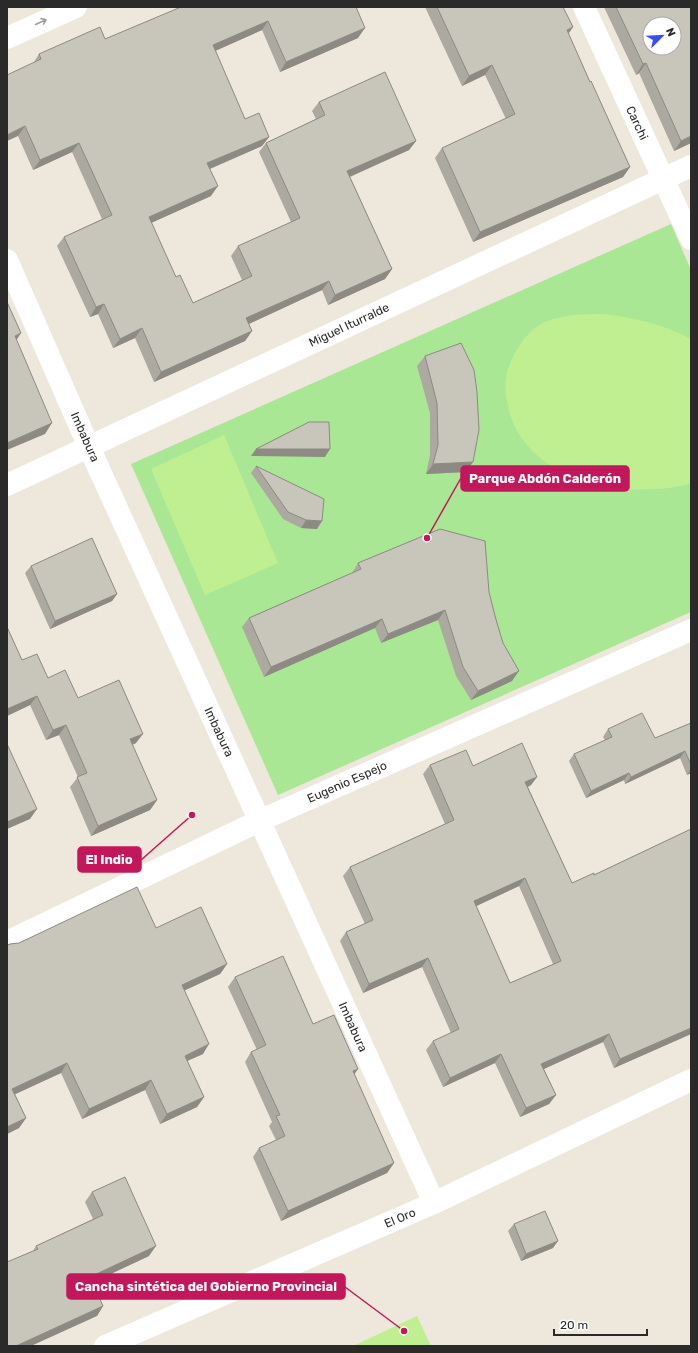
<svg xmlns="http://www.w3.org/2000/svg" width="698" height="1353" font-family="Rubik,sans-serif">
<rect width="100%" height="100%" fill="#ede7dc"/>
<path fill="#aae795" d="M671,224L691,270V612L278,795L131,464Z"/>
<path fill="#bfef90" d="M604,314C635,318 663,324 691,339V483C677,488 662,489 646,489C591,493 520,466 508,406C504,388 504,374 513,357C520,343 531,328 545,322C564,314 584,314 604,314Z
M224,435L278,563L205,595L151,469Z
M417,1316L431,1346H353Z"/>
<g fill="none" stroke-linecap="round" stroke-linejoin="round">
<path stroke="#fff" stroke-width="22" d="M584,7L691,239
M7,260L89,447L434,1203
M7,485L691,166
M7,942L259,821L691,630
M105,1346L434,1203L691,1080"/>
<path stroke="#fff" stroke-width="22" d="M7,38L76,7"/>
</g>
<path fill="#aca9a0" fill-rule="evenodd" d="M356,7L358,38L280,72L262,30L215,51L245,119L269,137L262,146L210,169L211,196L151,223L176,277L193,303L242,280L231,256L238,246L291,222L259,152L266,143L316,119L312,111L319,102L416,141L409,150L350,177L392,269L385,279L328,305L322,290L249,324L252,331L245,341L154,382L135,338L113,348L98,314L90,317L57,246L64,237L102,219L72,152L33,170L18,136L34,62L39,54L105,39Z
M425,7H563L573,27L568,34L590,82L630,167L623,177L473,242L435,158L442,148L506,119L485,75L462,86Z
M604,7H691V143L674,151L639,73L636,75Z
M425,356L466,472L426,474L430,455V413L417,366Z
M256,466L317,529L301,528L283,519L251,473Z
M358,563L489,592L512,681L471,700L456,676L438,620L381,643L375,628L264,677L242,627L249,618L352,573Z
M31,566L117,594L112,601L50,629L25,573Z
M7,627L22,660L78,698L136,743L132,745L157,800L150,810L91,836L70,787L78,777L59,735L46,740L30,705L7,716Z
M691,723V773L687,775L680,758L625,784L624,780L586,798L569,761L574,754L605,740L603,737L608,729L655,738Z
M430,765L473,766L537,777L531,785L528,787L572,883L594,875L691,829V1034L614,1068L603,1042L544,1069L556,1095L549,1104L520,1117L495,1063L443,1087L426,1050L433,1041L451,1033L422,967L363,993L340,941L346,932L365,924L343,876L350,867L445,824L423,774ZM519,886L553,964L510,983L476,906Z
M156,928L227,964L220,974L184,990L203,1054L187,1061L204,1097L197,1107L160,1124L145,1090L82,1119L61,1073L15,1094L26,1118L19,1128L7,1134V945Z
M235,977L313,1024L358,1069L354,1074L394,1163L387,1173L281,1221L253,1157L259,1148L276,1140L269,1126L272,1122L245,1062L251,1052L257,1050L228,987Z
M92,1192L149,1256L93,1282L103,1306L97,1316L33,1251L36,1246L93,1219L85,1202Z
M514,1224L553,1248L521,1261L508,1231Z"/>
<path fill="#8c8a82" d="M268,21L262,30L206,55L213,45Z
M573,27L566,37L567,30Z
M365,28L358,38L280,72L286,62Z
M646,63L639,73L636,75L643,64Z
M492,65L485,75L462,86L469,76Z
M25,126L18,136L7,141V135Z
M691,136V143L674,151L681,141Z
M269,137L262,146L200,173L207,163Z
M416,141L409,150L340,181L347,171Z
M79,143L72,152L33,170L40,160Z
M630,167L623,177L473,242L480,232Z
M218,186L211,196L142,227L149,217Z
M392,269L385,279L328,305L335,295Z
M329,281L322,290L240,328L246,318Z
M104,304L98,314L90,317L96,307Z
M142,328L135,338L113,348L120,339Z
M252,331L245,341L154,382L161,372Z
M21,333L14,344L15,336Z
M52,423L45,434L7,450V443Z
M256,449H330L325,457L251,456Z
M473,462L466,472L426,474L433,464Z
M306,520L322,521L317,529L301,528Z
M117,594L112,601L50,629L55,621Z
M445,610L438,620L381,643L388,634Z
M382,619L375,628L264,677L271,667Z
M519,671L512,681L471,700L478,691Z
M37,696L30,705L7,716V709Z
M66,725L59,735L46,740L53,730Z
M143,734L136,743L123,749L130,739Z
M685,751L680,758L625,784L631,777Z
M691,769V773L687,775Z
M629,773L624,780L586,798L591,791Z
M537,777L531,785L519,791L525,782Z
M157,800L150,810L91,836L98,826Z
M37,809L30,819L7,829V822Z
M525,878L519,886L468,910L474,901Z
M428,958L422,967L363,993L369,984Z
M227,964L220,974L175,995L182,985Z
M691,1028V1034L614,1068L620,1059Z
M609,1034L603,1042L535,1073L541,1064Z
M209,1044L203,1054L178,1065L185,1056Z
M501,1054L495,1063L443,1087L450,1078Z
M67,1063L61,1073L7,1098L12,1089Z
M358,1069L351,1079L353,1071Z
M151,1080L145,1090L82,1119L89,1109Z
M556,1095L549,1104L520,1117L526,1108Z
M204,1097L197,1107L160,1124L167,1114Z
M26,1118L19,1128L7,1134V1127Z
M394,1163L387,1173L281,1221L288,1211Z
M558,1241L553,1248L521,1261L526,1254Z
M156,1246L149,1256L83,1287L90,1277Z
M103,1306L97,1316L31,1346H16Z"/>
<path fill="#c8c5ba" stroke="#8c8a82" fill-rule="evenodd" d="M181,7H356L365,28L286,62L268,21L213,45L245,119L259,113L269,137L207,163L218,186L149,217L176,277L180,275L193,303L252,276L238,246L300,218L266,143L325,115L319,102L385,72L416,141L347,171L392,269L335,295L329,281L246,318L252,331L161,372L142,328L120,339L104,304L96,307L64,237L112,215L79,143L40,160L25,126L7,135V75L41,59L39,54L100,27L105,39Z
M437,7H563L573,27L567,30L590,82L591,81L630,167L480,232L442,148L515,114L492,65L469,76Z
M616,7H691V136L681,141L646,63L643,64ZM650,24H674V48H650Z
M7,302L21,333L15,336L52,423L7,443Z
M461,343L474,370L477,392L479,430L473,462L433,464L438,445L437,403L425,356Z
M309,422H329L330,449H256Z
M256,466L324,499L322,521L306,520L288,512Z
M440,529L485,541L489,592L495,616L503,643L519,671L478,691L463,667L445,610L388,634L382,619L271,667L249,618L361,569L358,563Z
M92,538L117,594L55,621L31,566Z
M7,627L22,660L37,654L48,678L65,670L78,698L119,680L143,734L130,739L157,800L98,826L77,777L87,773L66,725L53,730L37,696L7,709Z
M642,713L655,738L691,723V765L685,751L631,777L629,773L591,791L574,754L612,737L608,729Z
M522,743L537,777L525,782L572,883L594,873V875L691,829V1028L620,1059L609,1034L541,1064L556,1095L526,1108L501,1054L450,1078L433,1041L459,1029L428,958L369,984L346,932L373,920L350,867L454,820L430,765L466,750L473,766ZM525,878L561,961L510,983L474,901Z
M7,744L37,809L7,822Z
M137,887L156,928L201,907L227,964L182,985L209,1044L185,1056L204,1097L167,1114L151,1080L89,1109L67,1063L12,1089L26,1118L7,1127V945L10,944L19,943Z
M283,956L313,1024L334,1015L358,1069L353,1071L394,1163L288,1211L259,1148L285,1136L276,1116L280,1115L251,1052L266,1045L235,977Z
M125,1177L156,1246L90,1277L103,1306L16,1346H7V1262L38,1249L36,1246L103,1215L92,1192Z
M545,1211L558,1241L526,1254L514,1224Z"/>
<defs><path id="oneway-shaft" d="M-6 0H5M1.5-3L5.5 0L1.5 3" fill="none" stroke-width="1.6" stroke-linecap="round" stroke-linejoin="round"/></defs>
<use stroke="#9f9f9f" href="#oneway-shaft" transform="translate(41 22) rotate(-24)"/>
<g text-anchor="middle" stroke-width="4" stroke-linejoin="round" paint-order="stroke">
<g font-size="12" fill="#2a2a2a" stroke="#fff">
<text transform="translate(637 123) rotate(65)" y="4">Carchi</text>
<text transform="translate(349 325) rotate(-25)" y="4">Miguel Iturralde</text>
<text transform="translate(85 437) rotate(66)" y="4">Imbabura</text>
<text transform="translate(219 732) rotate(65)" y="4">Imbabura</text>
<text transform="translate(347 782) rotate(-24)" y="4">Eugenio Espejo</text>
<text transform="translate(353 1027) rotate(66)" y="4">Imbabura</text>
<text transform="translate(400 1218) rotate(-23)" y="4">El Oro</text>
</g>
</g>
<path fill="none" stroke="#c2185b" stroke-width="1.5" d="M427 538L461 478M192 815L141 860M404 1331L345 1287"/>
<g fill="#c2185b" stroke="#fff" stroke-width="1.5">
<circle cx="427" cy="538" r="4"/>
<circle cx="192" cy="815" r="4"/>
<circle cx="404" cy="1331" r="4"/>
</g>
<g fill="#c2185b" stroke="#c2185b" stroke-width="1.5">
<rect x="461" y="466" width="168" height="25" rx="4"/>
<rect x="78" y="847" width="63" height="25" rx="4"/>
<rect x="67" y="1274" width="278" height="25" rx="4"/>
</g>
<g font-size="13" text-anchor="middle" font-weight="bold" fill="#fff">
<text x="545" y="483">Parque Abdón Calderón</text>
<text x="109" y="864">El Indio</text>
<text x="206" y="1291">Cancha sintética del Gobierno Provincial</text>
</g>
<rect width="698" height="1353" fill="none" stroke="#2a2a2a" stroke-width="16"/>
<g transform="translate(662 36) rotate(66)"><circle r="19" fill="#ffffff" stroke="#aaaaaa"/>
<path d="M0-3L7 15L0 10L-7 15Z" fill="#374cff"/>
<text y="-6" font-size="11" font-weight="bold" text-anchor="middle" fill="#2a2a2a">N</text>
</g>
<path d="M554 1329v6h93v-6" fill="none" stroke="#2a2a2a" stroke-width="2"/>
<text x="560" y="1329" font-size="12" fill="#2a2a2a" stroke="#ffffff" stroke-width="3" paint-order="stroke">20 m</text>
</svg>
